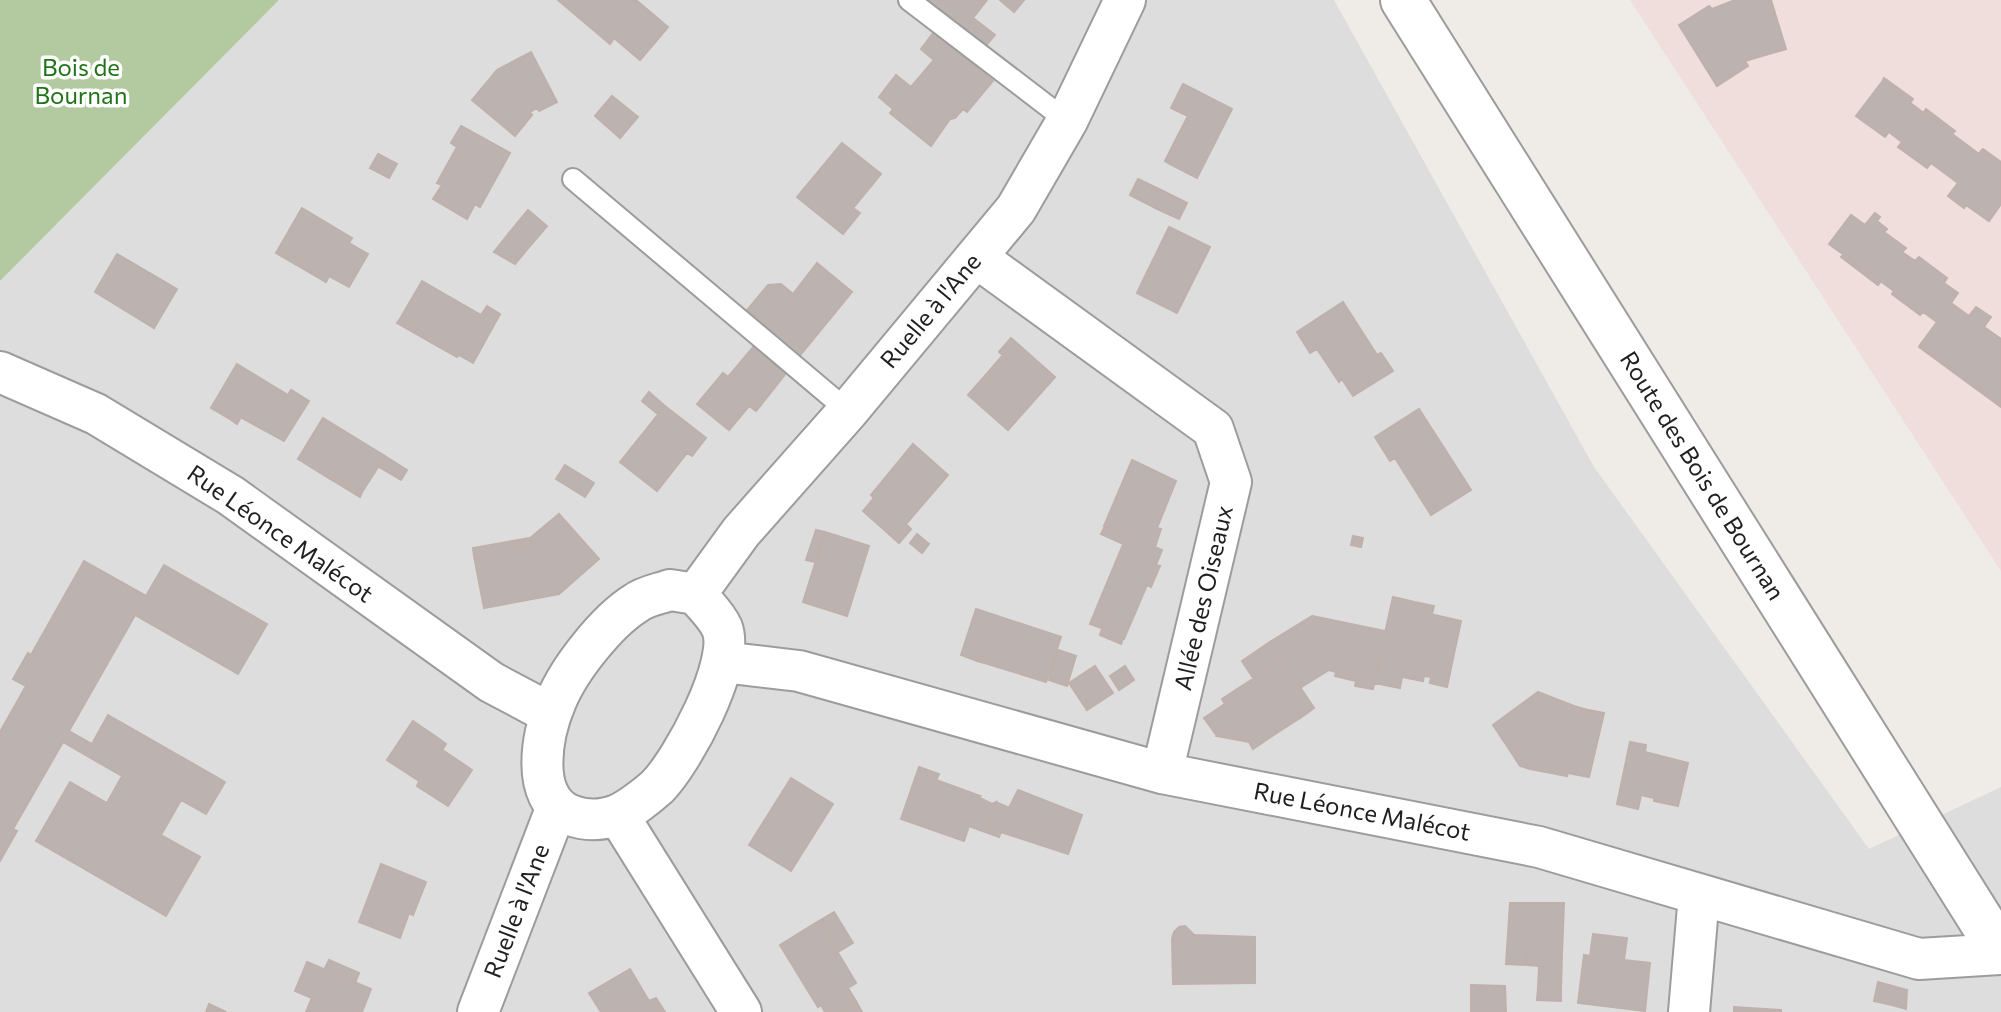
<svg xmlns="http://www.w3.org/2000/svg" width="2001" height="1012" font-family="Commissioner,sans-serif">
<rect width="100%" height="100%" fill="#efebe7"/>
<path fill="#ddd" d="M279,0H1334L1594,467L1869,849L2001,787V1012H0V281Z"/>
<path fill="#efdedc" d="M1630,0H2001V571Z"/>
<path fill="#b3caa0" d="M0,0H279L0,281Z"/>
<path fill="#bcb3b0" stroke="#bfb0ab" stroke-width="2" d="M558,0H636L668,27L640,60L614,38L610,44Z
M921,0H987L973,18L995,35L982,50Z
M1000,0H1024L1014,12Z
M1735,0H1771L1786,49L1745,61L1748,66L1717,86L1679,25L1709,6L1712,9Z
M934,32L993,81L967,112L963,109L955,118L950,119L931,146L890,113L893,109L879,97L896,75L911,87L934,60L921,49Z
M531,52L557,102L539,111L537,108L530,112L532,115L515,136L472,100L497,70Z
M1884,78L1913,99L1910,103L1882,82Z
M1882,82L1979,154L1981,151L2001,166V204L1989,221L1966,205L1964,208L1948,196L1958,183L1931,163L1927,168L1898,147L1902,142L1889,132L1885,137L1856,116Z
M1183,84L1232,109L1197,178L1170,164L1178,148L1173,145L1188,116L1171,108Z
M612,96L638,117L620,138L595,116Z
M1926,109L1955,131L1952,134L1924,112Z
M461,126L510,153L480,207L475,204L467,219L433,199L442,185L437,183L457,147L451,143Z
M842,143L881,174L853,208L860,213L843,234L797,197Z
M1173,145L1178,148L1170,164L1165,161Z
M1983,149L2001,162V166L1981,151Z
M378,154L397,164L389,178L370,168Z
M1138,179L1163,191L1155,208L1130,195Z
M1163,191L1187,203L1179,219L1155,208Z
M302,208L352,238L349,243L368,254L349,287L329,276L326,282L300,267L303,262L279,248Z
M528,210L547,226L525,252L505,238Z
M1875,213L1880,217L1877,221L1887,229L1884,232L1906,248L1902,252L1915,261L1919,257L1947,278L1944,283L1958,293L1951,303L1969,316L1976,307L1991,317L1984,327L2001,339V404L1920,345L1937,322L1829,244L1851,215L1865,225Z
M1169,227L1210,247L1177,313L1137,293L1146,274L1151,276L1156,264L1152,262Z
M505,238L525,252L515,264L494,252Z
M279,248L303,262L300,267L276,253Z
M117,254L177,289L154,328L95,292Z
M1844,254L1881,281L1878,285L1841,257Z
M1152,262L1156,264L1151,276L1146,274Z
M817,263L852,292L797,359L743,315L768,285L781,284L793,294Z
M422,281L481,315L487,306L500,314L473,363L459,355L457,357L425,339L428,335L400,319Z
M1894,291L1923,312L1920,315L1892,294Z
M1343,302L1377,355L1381,353L1393,371L1353,396L1342,379L1339,382L1317,349L1310,353L1297,332Z
M400,319L428,335L425,339L397,323Z
M1011,338L1055,377L1008,430L968,395L983,378L987,382L1007,359L999,352Z
M755,345L787,372L761,405L755,399L729,430L697,404L723,373L728,377Z
M1920,345L2001,404V407L1919,347Z
M1003,355L1007,359L987,382L983,378Z
M237,364L288,395L291,390L309,401L284,441L233,413L230,419L211,408Z
M649,392L665,406L658,414L642,401Z
M755,399L761,405L756,411L749,406Z
M665,406L706,438L692,456L687,453L657,491L620,462Z
M1419,409L1471,490L1431,515L1395,458L1390,461L1375,437Z
M233,413L241,417L237,424L230,419Z
M323,418L385,456L362,492L335,475L332,480L298,459Z
M913,444L948,475L906,524L911,529L899,543L863,511L874,498L871,495Z
M385,456L407,470L401,480L379,467Z
M1132,460L1176,481L1157,528L1161,529L1155,547L1104,526Z
M565,465L594,483L585,497L556,479Z
M335,475L362,492L360,497L332,480Z
M559,514L599,559L559,594L484,608L474,556L532,546L530,538Z
M1105,526L1127,535L1123,544L1101,534Z
M816,530L825,532L815,562L806,560Z
M825,532L869,546L847,616L803,602Z
M917,534L929,544L922,553L910,543Z
M1127,535L1162,550L1156,565L1160,566L1151,587L1147,585L1124,639L1101,628L1110,607L1099,602Z
M1353,536L1363,538L1361,547L1351,545Z
M530,538L532,546L474,556L473,548Z
M84,561L146,596L69,731L92,744L108,715L225,782L206,814L181,800L161,835L200,857L166,916L36,841L70,782L107,803L122,776L63,742L13,829L17,831L0,861V732L26,686L13,679L28,653L31,655Z
M164,565L267,624L238,674L135,615Z
M1393,597L1419,603L1417,611L1461,621L1447,687L1430,683L1431,677L1424,676L1423,681L1402,677L1400,688L1374,683Z
M1099,602L1110,607L1101,628L1090,624Z
M1419,603L1434,606L1432,614L1417,611Z
M976,609L1061,637L1046,682L988,664L990,658L979,655L977,661L961,655Z
M1312,616L1385,631L1373,689L1355,686L1356,681L1335,676L1336,672L1329,670L1300,688L1270,642Z
M1102,629L1123,638L1121,644L1100,635Z
M1270,642L1282,660L1253,678L1242,661Z
M1058,650L1076,656L1067,686L1049,680Z
M979,655L990,658L988,664L977,661Z
M1282,660L1314,708L1300,718L1295,711L1274,725L1278,732L1253,749L1249,742L1217,736L1237,723L1222,699Z
M1095,666L1113,693L1087,710L1069,683Z
M1125,666L1134,680L1119,690L1110,676Z
M1538,692L1577,707L1575,713L1587,716L1588,710L1604,713L1589,777L1568,773L1567,776L1530,769L1531,765L1524,763L1513,747L1509,749L1493,725Z
M1225,704L1237,723L1217,736L1204,718Z
M1577,707L1588,710L1587,716L1575,713Z
M1295,711L1300,718L1278,732L1274,725Z
M413,721L435,736L432,743L472,770L448,806L417,786L419,781L387,760Z
M435,736L446,744L442,750L432,743Z
M1630,742L1646,745L1645,752L1688,763L1678,806L1654,801V798L1641,795L1638,809L1617,804Z
M1513,747L1524,763L1531,765L1530,769L1520,766L1509,749Z
M919,767L939,774L936,780L980,796L978,797L992,804L996,802L985,832L969,826L964,841L901,819Z
M791,778L833,804L791,871L749,845Z
M1018,790L1082,815L1068,854L1001,832L999,837L985,832L996,802L1009,808Z
M381,864L426,882L413,915L409,913L400,938L359,922Z
M1510,903H1564L1562,954L1527,953V965L1506,964Z
M834,912L853,943L838,952L819,921Z
M819,921L856,983L848,988L857,1003L842,1012H825L821,1005L818,1007L780,945Z
M1185,926L1194,935L1255,937V983L1173,984L1172,939L1174,932L1179,927Z
M1593,934L1627,938L1624,960L1650,963L1645,1011L1578,1003L1584,955L1590,956Z
M1527,953L1562,954L1561,989L1538,988L1539,966L1527,965Z
M329,960L359,973L355,983L324,970Z
M307,962L371,989L362,1012H306L312,998L295,991Z
M630,969L649,1001L656,998L665,1012H601L589,993Z
M1878,982L1896,987L1892,1005L1874,1001Z
M1471,985L1505,986L1506,1012H1471Z
M1896,987L1907,990L1906,1009L1892,1005Z
M1538,988L1561,989V1001L1537,1000Z
M857,1003L862,1012H842Z
M209,1004L226,1012H206Z
M1734,1007L1781,1010V1012H1734Z"/>
<g fill="none" stroke-linecap="round" stroke-linejoin="round">
<defs>
<path id="service" d="M909,0L1067,121
M573,179L848,411"/>
<path id="minor" d="M976,257L1213,429L1231,482L1162,773
M0,372L96,414L230,495L491,682L551,714
M670,590L696,594C704,604 717,616 722,628C736,663 682,762 657,787C647,796 629,810 617,815C600,821 586,821 570,815C529,798 542,734 556,701C569,669 607,621 636,603C645,596 659,594 670,590Z
M696,594L741,532L848,411L1016,209L1067,121L1125,0
M722,662L799,671L1162,773L1539,847L1919,959L2001,954
M618,815L741,1012
M478,1012L556,809
M1689,1012L1699,895"/>
<path id="tertiary" d="M1403,0L2001,952"/>
</defs>
<use href="#service" stroke="#9c9c9c" stroke-width="24"/>
<use href="#minor" stroke="#9c9c9c" stroke-width="44"/>
<use href="#tertiary" stroke="#9c9c9c" stroke-width="48"/>
<use href="#service" stroke="#fff" stroke-width="20"/>
<use href="#minor" stroke="#fff" stroke-width="40"/>
<use href="#tertiary" stroke="#fff" stroke-width="44"/>
</g>
<g text-anchor="middle" stroke-width="7" stroke-linejoin="round" paint-order="stroke">
<g font-size="24" fill="#207318" stroke="#fff">
<text x="81" y="76">Bois de<tspan x="81" dy="28">Bournan</tspan></text>
</g>
<g font-size="24" fill="#1f1f1f" stroke="#fff">
<text transform="translate(931 311) rotate(-50)" y="8">Ruelle à l'Ane</text>
<text transform="translate(1702 476) rotate(58)" y="8">Route des Bois de Bournan</text>
<text transform="translate(280 534) rotate(35)" y="8">Rue Léonce Malécot</text>
<text transform="translate(1204 598) rotate(-77)" y="8">Allée des Oiseaux</text>
<text transform="translate(1362 812) rotate(11)" y="8">Rue Léonce Malécot</text>
<text transform="translate(517 911) rotate(-69)" y="8">Ruelle à l'Ane</text>
</g>
</g>
</svg>
